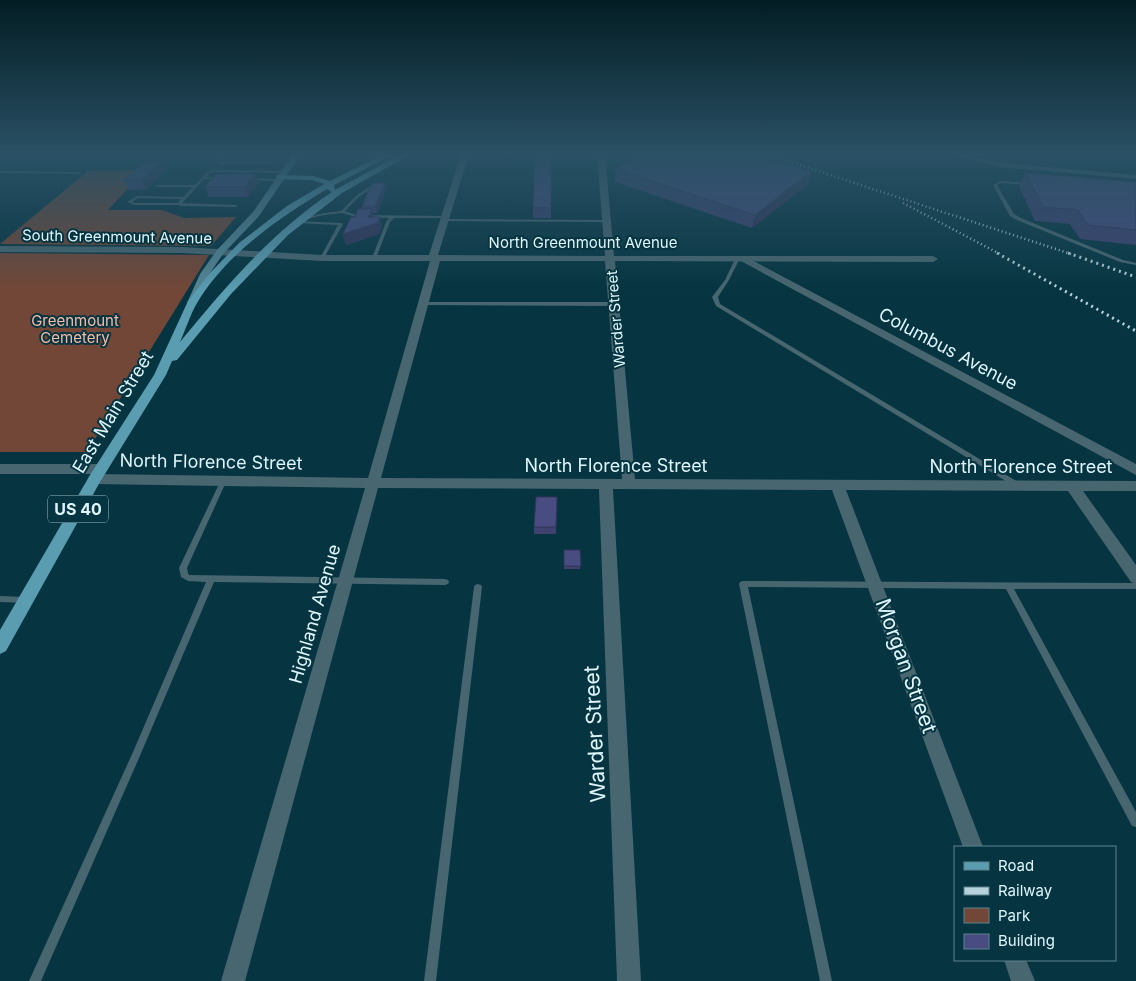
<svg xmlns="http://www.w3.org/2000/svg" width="1136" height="981" font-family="Inter,sans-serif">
<rect width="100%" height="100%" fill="#063541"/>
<path fill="#724737" d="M145,170L108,210H162L184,218L236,217L211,246L0,244L88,171Z
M0,253L209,255L87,452H0Z"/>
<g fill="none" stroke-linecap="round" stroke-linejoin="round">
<path fill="#486670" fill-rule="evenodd" d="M42,154H55C52,156 45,156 42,154Z
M221,162H271L273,163L271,164H220L219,163Z
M214,170L284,171L286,172L284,173L214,172L209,174L206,177L221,178H222V180L204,179L182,203L237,205V207H236L181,206L179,205H135L127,202L137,196L184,197L192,187H157L155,186L157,185H195L207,172ZM138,198L181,199L178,203H135L132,202Z
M0,171L80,172L82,173L80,174L0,173Z
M249,178L279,179L281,180L279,181L248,180V178Z
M1001,181L1028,183L1030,184L1028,185L1002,183L997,185L1014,214L1021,218L1123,260L1136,263V265L1120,262L1017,220L1010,216L993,185Z
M369,187L372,188L359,197L345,211L356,215L445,216L447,217L445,218H394L390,222L376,258L374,259L372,258L386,222L389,218L356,217L342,213L324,215L303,220L301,219L324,213L341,211L357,195Z
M442,219L608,220L610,221L608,222L444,221H442Z
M295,221L341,223L343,224L324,258L322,259L320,258L338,225L297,223H295Z
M736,257L740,258L729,280L718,297L720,304L1018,482L1019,484L1018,486H1014L716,306L712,297L725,280Z
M423,302H614L617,304L614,306L421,305V303Z
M223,479L226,482L187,568L188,573L189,575L445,579L448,580L449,582L448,584L445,585L214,582L139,758L41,981H29L133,752L206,582L188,581L181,577L179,568L220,482Z
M743,581L1136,583V589H1014L1136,812V827L1132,826L1006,589L748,587L832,981H820L739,584L740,582Z
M478,584L481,585L482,587L436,981H424L474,587L475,585Z
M0,596L26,597L29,598L30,600L29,602L26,603L0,602Z"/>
<path fill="#486670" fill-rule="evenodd" d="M217,154H225L218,160L214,158Z
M461,154H469L438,255L605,256L597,154H605L614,256H933L938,259L933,262L615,261L635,479L1136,481V491H1083L1136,565V584L1131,582L1068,491L846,490L983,847H963L832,490L613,489L641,981H617L599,489L378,488L245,981H221L365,488L95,484L90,483L88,479L90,475L95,474L368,478L430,261H322L182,253L0,252V246L182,247L322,255H429ZM440,261H605L622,479L381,478Z
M944,154H959L1002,163L1136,175V179L1002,167Z
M0,464H101L106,466L108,469L106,472L101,474H0Z
M1004,960H1026L1035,981H1011Z"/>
<path fill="#486670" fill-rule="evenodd" d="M744,256L1136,464V475L741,261L739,259Z"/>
<path fill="#538594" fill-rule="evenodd" d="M293,154H301L259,216L223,254L208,276L196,305H188L187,303L200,274L217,250L253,212Z"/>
<path fill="#5a9cb0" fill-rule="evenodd" d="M384,154H394L334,185L335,190L401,154H411L342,193L288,235L231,294L177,360L172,361L166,375L100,482L6,651L0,654V630L90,475L154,375L188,301L210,273L239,243L287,206L324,184L312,180L280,179L276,177L277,175L313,176L330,181ZM327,189L332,192C272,232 225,287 180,342C186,329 190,315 197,303C227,253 279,218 327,189Z"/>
<path stroke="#b6d2da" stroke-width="2.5" stroke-dasharray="1 3" stroke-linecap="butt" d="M766,154L1071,254
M903,203L1000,254"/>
<path stroke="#b6d2da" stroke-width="3" stroke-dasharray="2 4" stroke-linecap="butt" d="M997,253L1136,331
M1068,253L1136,277"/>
</g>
<path fill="#3f416f" d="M551,158V218H533V207Z
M615,169L809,184L752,228L615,182Z
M165,171L146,190H129L124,180Z
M1026,173L1136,182V245L1080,239L1070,224L1035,221L1019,186Z
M255,174L258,184L248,197H209L205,187Z
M385,183L386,190L377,213H373V217H380L382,227L379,234L346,245L343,234L355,217L362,209V206Z
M557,497L556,534H534V527Z
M564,550H580V569H564Z"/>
<path fill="#33355a" d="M161,162L165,171L146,190L141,180Z
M812,171L809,184L752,228L755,215Z
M255,174L258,184L248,197L244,187Z
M385,183L386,190L377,213L375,207Z
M372,209L374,219L380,217L382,227L379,234L346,245L343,234L368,217Z"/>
<path fill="#494c81" stroke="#33355a" d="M643,154H751L812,171L755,215L615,169Z
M535,158H551V208L533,207Z
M144,162H161L141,180H124Z
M1026,173L1136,182V230L1088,225L1078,210L1043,207Z
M216,174H255L244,187H205Z
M372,183H385L375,207L362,206Z
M358,209H372L368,217H380L377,223L343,234L351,217H355Z
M536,497H557L556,527H534Z
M564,550H580L581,566H564Z"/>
<linearGradient id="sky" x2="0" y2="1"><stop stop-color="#031d24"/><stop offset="0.53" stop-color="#2a5165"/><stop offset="1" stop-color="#2a5165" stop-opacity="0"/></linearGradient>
<rect width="1136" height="291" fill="url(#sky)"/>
<g text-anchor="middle" stroke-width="4" stroke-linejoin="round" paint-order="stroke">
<g font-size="15" fill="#def5fc" stroke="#063541">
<text transform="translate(117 237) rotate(1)" y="5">South Greenmount Avenue</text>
<text x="583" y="248">North Greenmount Avenue</text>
<text transform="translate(616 319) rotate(-95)" y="5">Warder Street</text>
</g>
<g font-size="15" fill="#f8bba6" stroke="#063541">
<text x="75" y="326">Greenmount<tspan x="75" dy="17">Cemetery</tspan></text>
</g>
<rect fill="#063541" stroke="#9dbbc4" stroke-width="1" x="48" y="495.5" width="60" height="27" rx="4"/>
<g font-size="16" font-weight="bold" fill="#def5fc">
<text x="78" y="515">US 40</text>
</g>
<g font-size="18" fill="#def5fc" stroke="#063541">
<text transform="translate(948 349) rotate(28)" y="6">Columbus Avenue</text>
<text transform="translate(113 412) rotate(-59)" y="6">East Main Street</text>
<text transform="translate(211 462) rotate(1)" y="6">North Florence Street</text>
<text x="616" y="472">North Florence Street</text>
<text x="1021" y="473">North Florence Street</text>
<text transform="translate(315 614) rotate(-74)" y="6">Highland Avenue</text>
</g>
<g font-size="21" fill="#def5fc" stroke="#063541">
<text transform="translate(906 666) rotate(70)" y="7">Morgan Street</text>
<text transform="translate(595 734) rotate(-93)" y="7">Warder Street</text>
</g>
</g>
<rect x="954" y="846" width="162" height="115" fill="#063541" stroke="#5c828c"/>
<rect x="964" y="862" width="25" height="8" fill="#5a9cb0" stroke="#5c828c"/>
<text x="998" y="871" font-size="15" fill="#def5fc">Road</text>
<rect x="964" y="887" width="25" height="8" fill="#b6d2da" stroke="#5c828c"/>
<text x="998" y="896" font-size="15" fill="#def5fc">Railway</text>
<rect x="964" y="908" width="25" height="15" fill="#724737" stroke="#5c828c"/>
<text x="998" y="921" font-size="15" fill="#def5fc">Park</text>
<rect x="964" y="934" width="25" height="15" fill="#494c81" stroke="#5c828c"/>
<text x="998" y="946" font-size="15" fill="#def5fc">Building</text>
</svg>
